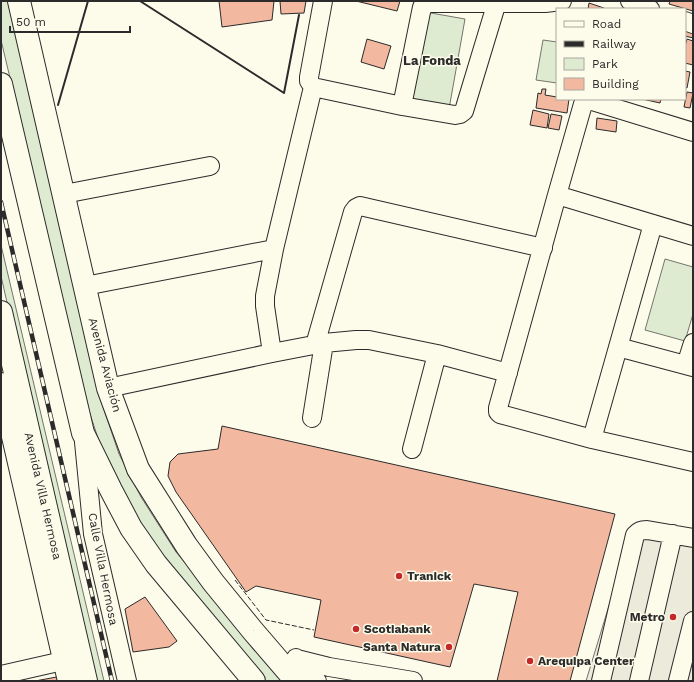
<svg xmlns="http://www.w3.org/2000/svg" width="694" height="682" font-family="'Work Sans',sans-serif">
<rect width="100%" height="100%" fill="#fdfbea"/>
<path fill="#deebd1" stroke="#74746e" d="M1,1H8L21,49L103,407L119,454L141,497L176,552L284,681H266L165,561L128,503L104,456L89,411L1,40Z
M414,10L465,19L449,109L398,100Z
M543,40L557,42V83L536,80Z
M1,245L104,681H93L1,276Z
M665,259L693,267V314L685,341L645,330Z"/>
<path fill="#eceadb" stroke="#74746e" d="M632,530L693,546V681H586Z"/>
<path fill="#f2b8a0" stroke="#2b2b2b" d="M219,1H274L272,20L222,27Z
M280,1H306L304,13L281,14Z
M356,1H400L397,11Z
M670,1H693V11L669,4Z
M589,3L604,8V9H588Z
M685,28L693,30V38L685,36Z
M367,39L391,46L384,69L361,62Z
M687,39L693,41V65L685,63V46Z
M685,71L690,72L687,88L685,87Z
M542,89H546L545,95L557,97V99H569L567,113L536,108L538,93L541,94Z
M687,92L693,93L690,108L684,107Z
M642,99H661L660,103Z
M533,110L549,114L547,128L530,125Z
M551,114L562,116L559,130L548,128Z
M597,118L617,121L616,132L596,129Z
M222,426L615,514L570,681H497L518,592L474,584L450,667L314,637L321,600L256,586L246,592L176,492L168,476L170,462L178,454L218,449Z
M145,597L177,641L169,647L133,652L125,609Z
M62,676L63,681H35Z"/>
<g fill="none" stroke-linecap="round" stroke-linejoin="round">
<defs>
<path id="minor" d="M630,1L650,9
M685,21L693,24
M313,87L402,106L455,115L460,114L464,111L497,2
M402,106L422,7L425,5L429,3H545L562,1
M693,132L592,101L587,102L583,104L557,195L498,408V412L500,414L592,439L693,462
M64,194L210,166
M557,195L693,236
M85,286L274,249
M315,345L353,212L356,208L360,206L543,248
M618,347L693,367
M272,353L265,306V296L274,249L313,87L309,81V77L323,1
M686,365L693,343
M108,388L272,353L324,343L356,340H369L437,354L508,373
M312,418L324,343
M592,439L653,224
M84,442L93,534L127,681
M412,449L437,354
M296,658L317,681
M297,659L329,667L413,681
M1,675L76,658
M601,681L635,535C639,531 641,530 647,530L693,538
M639,681L673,534
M678,681L693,621"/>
<path id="major" d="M19,1L108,388L138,469L186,545L213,582L253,631L296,681
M1,84L83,433L111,490L131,528L156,564L254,681
M1,312L86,681
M1,384L69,681"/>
</defs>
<use href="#minor" stroke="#2b2b2b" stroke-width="20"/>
<use href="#major" stroke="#2b2b2b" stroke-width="24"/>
<use href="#minor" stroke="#fdfbea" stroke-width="18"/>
<use href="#major" stroke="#fdfbea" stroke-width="22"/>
<defs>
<path id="rail" d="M1,202L112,681"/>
</defs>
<use href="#rail" stroke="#2b2b2b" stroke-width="4.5"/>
<use href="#rail" stroke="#fdfbea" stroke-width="3" stroke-dasharray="9" stroke-linecap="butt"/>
<path stroke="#2b2b2b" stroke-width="1" stroke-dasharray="5 2" stroke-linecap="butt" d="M235,580L266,620L314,630"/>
<path stroke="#2b2b2b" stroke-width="2" d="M140,1L284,93L299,15
M58,105L88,1"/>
</g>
<g fill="#c62828" stroke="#fdfbea" stroke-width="1.5">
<circle cx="399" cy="576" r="4"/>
<circle cx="673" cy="617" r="4"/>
<circle cx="356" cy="629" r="4"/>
<circle cx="449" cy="647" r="4"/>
<circle cx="530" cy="661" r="4"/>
</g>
<g text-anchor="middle" stroke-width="3" stroke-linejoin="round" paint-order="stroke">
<g font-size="12" fill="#2b2b2b" stroke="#fdfbea">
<text transform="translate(105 365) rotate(75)" y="4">Avenida Aviación</text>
<text transform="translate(43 496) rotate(77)" y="4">Avenida Villa Hermosa</text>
<text transform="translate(103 569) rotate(79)" y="4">Calle Villa Hermosa</text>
</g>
<g font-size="12" font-weight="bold" fill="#2b2b2b" stroke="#fdfbea" text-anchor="start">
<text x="407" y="580">Tranick</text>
<text x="665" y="621" text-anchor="end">Metro</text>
<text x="364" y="633">Scotiabank</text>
<text x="441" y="651" text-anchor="end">Santa Natura</text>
<text x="538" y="665">Arequipa Center</text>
</g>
<g font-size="13" font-weight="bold" fill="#2b2b2b" stroke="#fdfbea">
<text x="432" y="65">La Fonda</text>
</g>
</g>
<rect width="694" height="682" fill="none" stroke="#2b2b2b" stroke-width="4"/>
<rect x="556" y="8" width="130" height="92" fill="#fdfbea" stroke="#a9a89e"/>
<rect x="564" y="21" width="20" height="6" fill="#fdfbea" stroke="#a9a89e"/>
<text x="592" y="28" font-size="12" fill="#2b2b2b">Road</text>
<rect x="564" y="41" width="20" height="6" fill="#2b2b2b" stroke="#a9a89e"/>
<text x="592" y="48" font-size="12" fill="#2b2b2b">Railway</text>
<rect x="564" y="58" width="20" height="12" fill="#deebd1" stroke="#a9a89e"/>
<text x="592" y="68" font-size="12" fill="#2b2b2b">Park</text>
<rect x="564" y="78" width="20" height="12" fill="#f2b8a0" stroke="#a9a89e"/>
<text x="592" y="88" font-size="12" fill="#2b2b2b">Building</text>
<path d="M10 26v6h120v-6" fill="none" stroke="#2b2b2b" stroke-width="2"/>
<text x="16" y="26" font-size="12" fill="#2b2b2b" stroke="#fdfbea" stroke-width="3" paint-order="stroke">50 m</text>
</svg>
